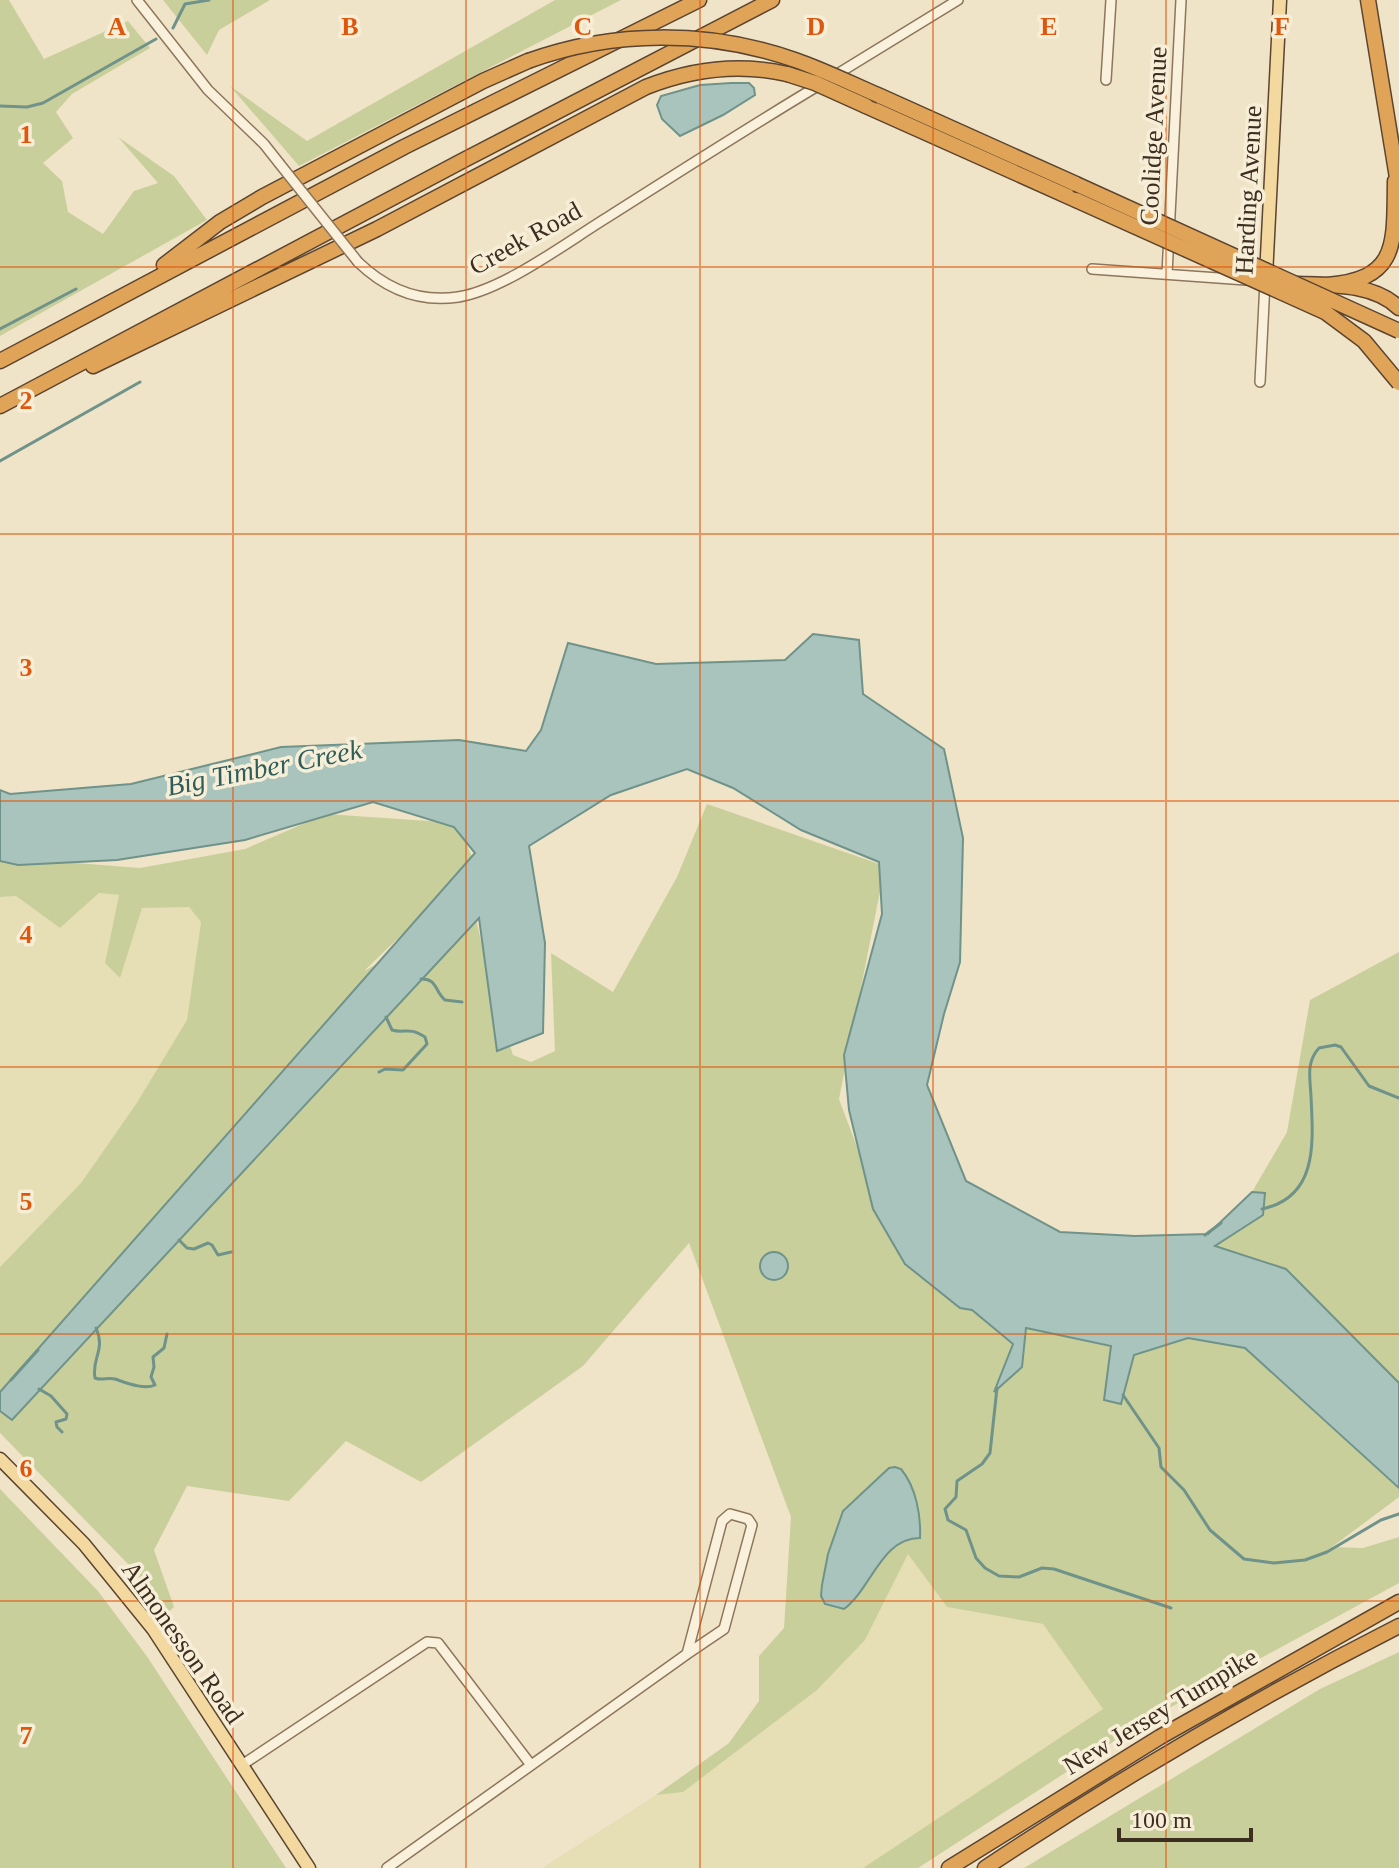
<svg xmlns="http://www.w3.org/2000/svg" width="1399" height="1868" font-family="'Times New Roman',serif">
<rect width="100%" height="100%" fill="#f0e4c8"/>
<path fill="#e6deb5" d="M99,893L119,895L105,963L119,977L142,907H189L201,922L187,1020L136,1104L81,1183L0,1267V897L16,896L60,928Z
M908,1553L947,1607L1043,1624L1103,1709L863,1868H542L656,1795L683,1791L865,1640Z"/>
<path fill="#c9cf9b" d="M0,0H9L44,59L128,21L150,48L72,94L56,112L73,138L43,163L62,181L68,212L103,234L134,191L158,183L118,137L174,176L207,220L0,336Z
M163,0H270L219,30L207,55Z
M555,0H621L299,166L230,86L307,141Z
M707,804L885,866L839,1099L888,1230L972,1310L1013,1344L1025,1328L1111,1346L1104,1400L1121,1404L1133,1356L1188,1338L1245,1348L1399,1488V1497L1332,1547L1363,1548L1399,1537V1583L1147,1720L918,1868H863L1103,1709L1043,1624L947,1607L908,1554L865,1640L817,1690L683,1792L656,1795L729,1743L759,1701V1656L784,1628L791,1517L689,1243L583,1366L421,1482L346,1441L289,1501L187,1486L154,1550L174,1607L166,1614L129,1565L0,1433V1267L81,1183L136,1104L187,1020L201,922L189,907L142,908L120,978L105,963L119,895L99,893L60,928L16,896L0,897V857L140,868L245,849L326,814L458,823L475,864L364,971L474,911L494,996L513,1055L531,1062L555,1051L551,953L613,992L677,877Z
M1399,952V1383L1286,1269L1215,1246L1263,1215L1265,1193L1252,1192L1287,1132L1310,1000Z
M0,1489L98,1591L146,1655L286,1868H0Z
M1399,1652V1868H1024L1320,1689Z"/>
<path fill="#a9c4bc" stroke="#6f938a" stroke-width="2" d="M731,83H749L754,88L755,95L723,115L680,136L662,119L657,105L661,96L700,85Z
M813,634L859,640L863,694L944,749L963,838L960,962L944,1014L927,1085L966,1181L1060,1232L1135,1236L1208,1234L1252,1192L1265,1193L1263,1215L1215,1246L1286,1269L1399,1383V1488L1245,1348L1188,1338L1134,1355L1121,1404L1104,1400L1111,1346L1026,1328L1022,1367L994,1392L1013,1344L972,1310L960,1308L905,1264L873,1209L849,1110L844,1055L882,914L879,862L801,830L733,788L687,769L611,795L529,846L545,943L543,1033L497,1051L479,918L12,1420L0,1411V1392L475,853L454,827L373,802L245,840L117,860L18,865L0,861V790L10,794L131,784L281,747L459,740L526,751L541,730L568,643L656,664L785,660Z
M760 1266a14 14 0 1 1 28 0a14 14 0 1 1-28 0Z
M895,1467L901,1469C916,1487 921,1515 920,1538C881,1538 872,1588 844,1609L825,1604L821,1596L822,1585L828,1554L843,1511L889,1468Z"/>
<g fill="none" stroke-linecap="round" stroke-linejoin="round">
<path stroke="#6f938a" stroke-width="3" d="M173,28L185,4L209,0
M0,106L27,107L43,103L156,39
M0,329L76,289
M0,461L140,382
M421,979C437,978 435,992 445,1000L462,1002
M379,1072L385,1069L403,1070L427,1044L425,1037C408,1026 405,1034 392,1030L386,1017
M1262,1209C1319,1197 1313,1141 1311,1096C1310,1078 1306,1062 1319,1048L1335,1045L1341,1047L1369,1086L1399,1098
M1205,1235L1221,1223
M179,1240L187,1248L194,1249L208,1243L212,1245L218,1255L231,1252
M96,1328C106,1350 91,1359 95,1378C102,1381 108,1377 115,1379C127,1383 144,1390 155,1385L151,1377L154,1367L153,1357L164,1348L167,1334
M11,1380L38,1350
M997,1388L990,1453L982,1464L957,1481L956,1497L945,1509L948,1520L966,1530L976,1558L985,1568L999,1576L1019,1577L1042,1568L1054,1569L1171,1608
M39,1389L51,1396L67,1414L66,1419L56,1422L57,1427L62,1432
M1123,1395L1159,1448L1161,1467L1184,1490L1210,1530L1244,1559L1274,1563L1305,1560L1327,1552L1381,1520L1399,1514"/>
<defs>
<path id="minor" d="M137,0L208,90L264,144L279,163
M834,76L958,0
M1106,80L1111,0
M358,262C386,289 418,303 458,297C504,290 567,242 608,217C679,172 749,127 821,84
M1092,269L1246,280
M1167,274L1181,0
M1260,382L1265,282
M730,1514L748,1519L752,1525L724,1629L687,1654L722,1521Z
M242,1765L427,1642L438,1643L531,1765
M387,1868L687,1654"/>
<path id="major" d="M1266,276L1280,0
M0,1459L84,1544L153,1629L309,1868"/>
<path id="highway" d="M1368,0L1399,190
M880,96L1076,184
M866,106L1076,200
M164,265L220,222L262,197L483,81L528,61
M1297,284C1330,285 1373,283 1399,308
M1327,285C1399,279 1394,244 1395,181
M0,361L404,147L699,0
M93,366L377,229L646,87C692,69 739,63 787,74
M0,406L462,161L772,0
M949,1868L1160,1737L1399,1602
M985,1868C1118,1780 1257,1698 1399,1626"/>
</defs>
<use href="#minor" stroke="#8d765c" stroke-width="12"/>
<use href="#major" stroke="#5b4430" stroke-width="15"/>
<use href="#highway" stroke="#5b4430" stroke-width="17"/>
<use href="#minor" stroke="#faf1dc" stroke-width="9"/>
<use href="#major" stroke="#f3d9a0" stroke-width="12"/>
<use href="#highway" stroke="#e0a458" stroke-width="14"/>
<defs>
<path id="minor-bridge" d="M279,163L358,262"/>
<path id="highway-bridge" d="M528,61C614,30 709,30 795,60C824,70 852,84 880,96
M787,74L815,83L866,106
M1076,184L1399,331
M1076,200L1325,312L1364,341L1399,383"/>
</defs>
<use href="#minor-bridge" stroke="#8d765c" stroke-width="12" stroke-linecap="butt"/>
<use href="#highway-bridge" stroke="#5b4430" stroke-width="17" stroke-linecap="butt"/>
<use href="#minor-bridge" stroke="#faf1dc" stroke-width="9"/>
<use href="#highway-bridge" stroke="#e0a458" stroke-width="14"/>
</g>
<path fill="none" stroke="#df570d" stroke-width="2" stroke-opacity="0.55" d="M233,0V1868M466,0V1868M700,0V1868M933,0V1868M1166,0V1868M0,267H1399M0,534H1399M0,801H1399M0,1067H1399M0,1334H1399M0,1601H1399"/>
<g text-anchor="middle" stroke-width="7" stroke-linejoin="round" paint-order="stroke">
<g font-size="26" fill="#3d2e20" stroke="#f7eed8">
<text transform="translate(1153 136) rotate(-87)" y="9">Coolidge Avenue</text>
<text transform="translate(1248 190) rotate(-87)" y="9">Harding Avenue</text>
<text transform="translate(525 238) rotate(-29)" y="9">Creek Road</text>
<text transform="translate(183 1642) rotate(55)" y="9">Almonesson Road</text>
<text transform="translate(1160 1711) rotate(-31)" y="9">New Jersey Turnpike</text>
</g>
<g font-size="28" font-style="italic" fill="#2f5d5a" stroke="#f7eed8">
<text transform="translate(264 767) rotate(-11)" y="10">Big Timber Creek</text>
</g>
</g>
<g font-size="26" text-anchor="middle" font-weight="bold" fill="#df570d" stroke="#f7eed8" stroke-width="7" stroke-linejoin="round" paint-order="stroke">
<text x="117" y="35">A</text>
<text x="350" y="35">B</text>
<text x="583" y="35">C</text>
<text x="816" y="35">D</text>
<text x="1049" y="35">E</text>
<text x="1282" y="35">F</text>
<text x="26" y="143">1</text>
<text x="26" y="409">2</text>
<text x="26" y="676">3</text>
<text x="26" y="943">4</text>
<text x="26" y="1210">5</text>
<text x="26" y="1477">6</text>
<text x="26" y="1744">7</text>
</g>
<path d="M1119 1828v12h132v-12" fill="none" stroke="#3d2e20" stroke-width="4"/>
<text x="1131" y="1828" font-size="24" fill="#3d2e20" stroke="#f7eed8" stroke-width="6" paint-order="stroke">100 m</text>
</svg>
